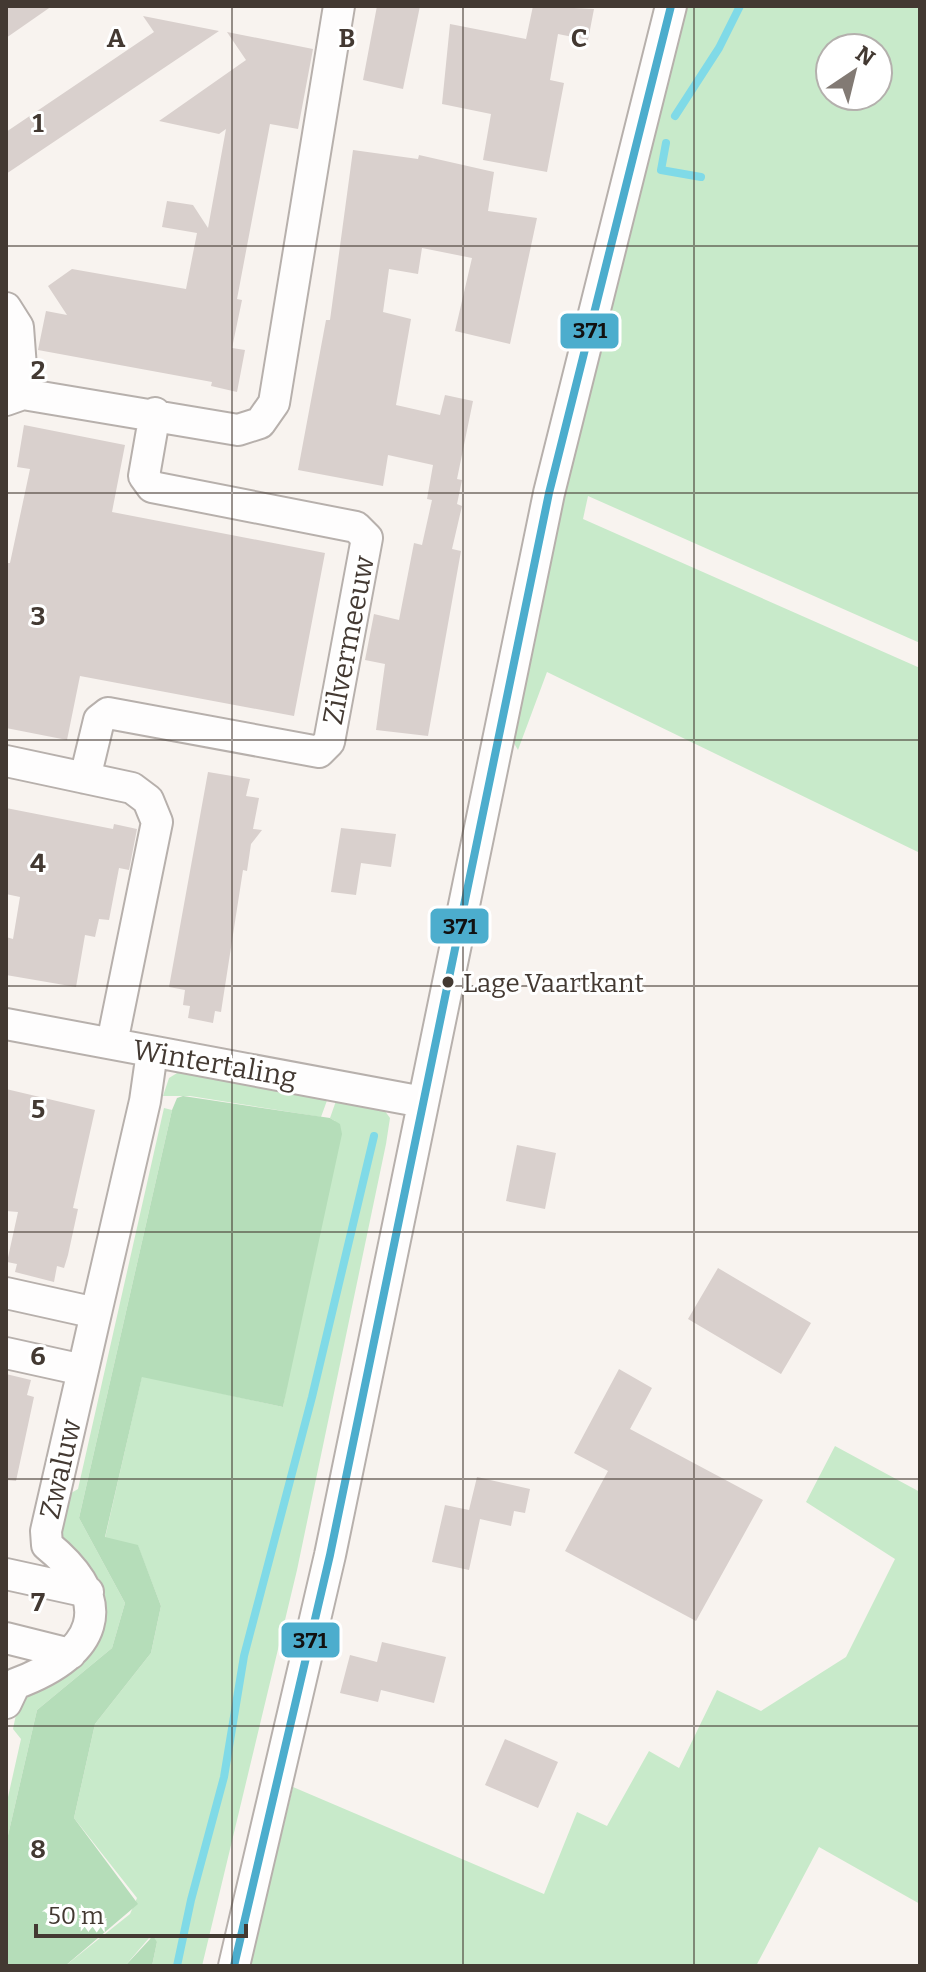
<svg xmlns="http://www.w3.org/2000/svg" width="926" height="1972" font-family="Bitter,serif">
<rect width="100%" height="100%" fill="#f8f3ef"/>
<path fill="#c8eaca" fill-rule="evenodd" d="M687,6H920V643L588,496L583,519L920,668V853L547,672L518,750L508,733L511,703L632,207ZM830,48H878V96H830Z
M182,1070L329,1095L321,1117L190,1096H163L169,1078Z
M337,1098L382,1107L390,1118L386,1144L297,1570L202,1966H152L157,1942L149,1938L125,1966H65L130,1914L137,1898L74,1818L95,1724L151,1653L161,1606L138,1546L105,1538L142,1376L283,1407L335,1121L330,1118Z
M164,1108L172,1110L79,1518L125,1603L112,1648L37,1710L6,1844V1806L21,1739L13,1729L20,1695L86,1646L56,1542L66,1496L78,1489Z
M835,1446L920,1492V1904L819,1847L756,1966H250L293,1787L544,1894L577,1812L607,1826L649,1751L679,1768L717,1690L761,1711L846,1657L895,1559L806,1502Z"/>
<path fill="#b5ddb9" d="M183,1096L330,1118L340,1124L342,1134L283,1407L142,1377L105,1537L138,1545L161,1606L151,1653L95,1724L74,1818L138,1904L65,1966H6V1844L37,1710L112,1648L125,1603L79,1518L172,1110L177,1098Z
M153,1936L157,1942L152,1966H125Z"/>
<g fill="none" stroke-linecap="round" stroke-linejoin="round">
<path stroke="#80dae7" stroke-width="8" d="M675,116L719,48L740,6
M666,143L661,170L701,177
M177,1966L191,1900L224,1777L244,1656L312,1397L374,1136"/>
</g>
<path fill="#d9d0cd" d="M6,6H52L6,38Z
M377,6H420L403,89L363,80Z
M533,6L594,9L588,40L558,34L550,80L564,83L547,172L483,160L491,114L442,104L450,24L526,39Z
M143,16L219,31L6,174V132L154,32Z
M227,32L313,49L298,129L270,124L237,299L242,300L232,348L245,350L237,392L211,386L212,382L38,350L46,311L67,315L48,286L72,269L186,289L197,233L162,227L167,201L193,205L208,228L226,129L219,134L159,121L246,60Z
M353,150L418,159L419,155L494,172L488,211L537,218L510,344L455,331L472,258L422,248L418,274L389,269L383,312L411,319L396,405L440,415L445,395L473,401L457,479L462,480L457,504L462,506L452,549L461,551L428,736L376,730L385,664L365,660L374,614L399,620L414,543L422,545L432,500L427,499L433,465L388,455L383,486L298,470L326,320H330Z
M24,425L125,445L112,512L325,553L294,716L80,676L67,740L6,728V563H10L30,469L17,467Z
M208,772L250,779L246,796L259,798L253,829L262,830L251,844L247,871L243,870L221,1012L215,1011L213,1023L188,1018L190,1006L183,1005L185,990L169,987Z
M6,808L113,829L114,824L137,829L129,870L119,868L109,920L99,919L95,937L85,935L76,987L6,975V937L13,939L20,897L6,894Z
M341,828L396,834L391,867L361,863L356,895L331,892Z
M6,1089L95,1110L73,1208L78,1209L68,1255L64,1268L57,1266L54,1282L15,1272L17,1264L7,1262L18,1212L6,1211Z
M517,1145L556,1153L545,1209L506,1201Z
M718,1268L811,1323L781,1374L688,1319Z
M619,1369L652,1388L630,1429L763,1500L696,1621L565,1551L608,1471L574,1453Z
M6,1374L31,1380L27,1395L34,1397L16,1481L6,1480Z
M477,1477L530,1489L525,1513L514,1511L511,1526L480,1519L469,1570L432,1562L445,1505L469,1510Z
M382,1642L446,1657L434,1703L381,1690L378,1702L340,1693L350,1655L377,1662Z
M505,1739L558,1762L538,1808L485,1785Z"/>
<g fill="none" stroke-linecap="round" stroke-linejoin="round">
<defs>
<path id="minor" d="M6,308L18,327L23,394
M6,400L23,394L238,430L260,423L274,403L339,6
M6,761L132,788L148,800L157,822L112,1043
M85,778L99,720L108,713L319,752L329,742L367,538L356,527L152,487L144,476L155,413
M6,1024L423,1102
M6,1293L96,1313L83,1370L6,1353
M96,1313L145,1101L152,1052
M6,1574L88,1592
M6,1638L70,1654
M6,1703L15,1684C96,1654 119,1604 47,1545L46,1531L83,1370
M234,1966L330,1555L549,493L671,6"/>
</defs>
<use href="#minor" stroke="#b7b0ac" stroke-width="34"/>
<use href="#minor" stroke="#fefdfd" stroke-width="30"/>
<defs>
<path id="bus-1" d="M234,1966L330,1555L549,493L671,6"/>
</defs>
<use href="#bus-1" stroke="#fff" stroke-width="14"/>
<use href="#bus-1" stroke="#4cadcd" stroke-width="8"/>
</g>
<path fill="none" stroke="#433932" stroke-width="2" stroke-opacity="0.55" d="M232,6V1966M463,6V1966M694,6V1966M6,246H920M6,493H920M6,740H920M6,986H920M6,1232H920M6,1479H920M6,1726H920"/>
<circle fill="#433932" stroke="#fff" stroke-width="3" cx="448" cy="982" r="7"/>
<g text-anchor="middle" stroke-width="6" stroke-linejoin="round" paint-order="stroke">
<g font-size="26" fill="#433932" stroke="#fff" text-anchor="start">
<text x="463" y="992">Lage Vaartkant</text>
</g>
<g font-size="28" fill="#433932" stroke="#fff">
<text transform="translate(348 640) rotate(-79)" y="10">Zilvermeeuw</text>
<text transform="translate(215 1063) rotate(10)" y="10">Wintertaling</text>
<text transform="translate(60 1469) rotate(-77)" y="10">Zwaluw</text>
</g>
</g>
<g font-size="26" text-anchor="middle" font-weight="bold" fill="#433932" stroke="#fff" stroke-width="6" stroke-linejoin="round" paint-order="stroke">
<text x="116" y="47">A</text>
<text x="347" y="47">B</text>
<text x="579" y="47">C</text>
<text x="38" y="132">1</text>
<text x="38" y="379">2</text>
<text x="38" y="625">3</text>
<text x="38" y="872">4</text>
<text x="38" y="1118">5</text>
<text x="38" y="1365">6</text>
<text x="38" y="1611">7</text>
<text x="38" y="1858">8</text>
</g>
<g stroke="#fff" stroke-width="3">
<rect x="559" y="312" width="61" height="38" rx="8" fill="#4cadcd"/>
<rect x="429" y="907" width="61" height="38" rx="8" fill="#4cadcd"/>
<rect x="280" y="1621" width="61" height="38" rx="8" fill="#4cadcd"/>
</g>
<g font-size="22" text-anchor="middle" font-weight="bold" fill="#111">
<text x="590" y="338">371</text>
<text x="460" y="934">371</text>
<text x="310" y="1648">371</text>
</g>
<rect width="926" height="1972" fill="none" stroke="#433932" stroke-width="16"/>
<g transform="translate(854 72) rotate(35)"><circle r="38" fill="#ffffff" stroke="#b4b0ad" stroke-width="2"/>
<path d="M0-6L14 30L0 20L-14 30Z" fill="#827a74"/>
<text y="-12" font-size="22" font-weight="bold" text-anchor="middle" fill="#433932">N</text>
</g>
<path d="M36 1924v12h210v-12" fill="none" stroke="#433932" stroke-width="4"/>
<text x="48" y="1924" font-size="24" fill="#433932" stroke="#ffffff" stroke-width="6" paint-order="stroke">50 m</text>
</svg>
